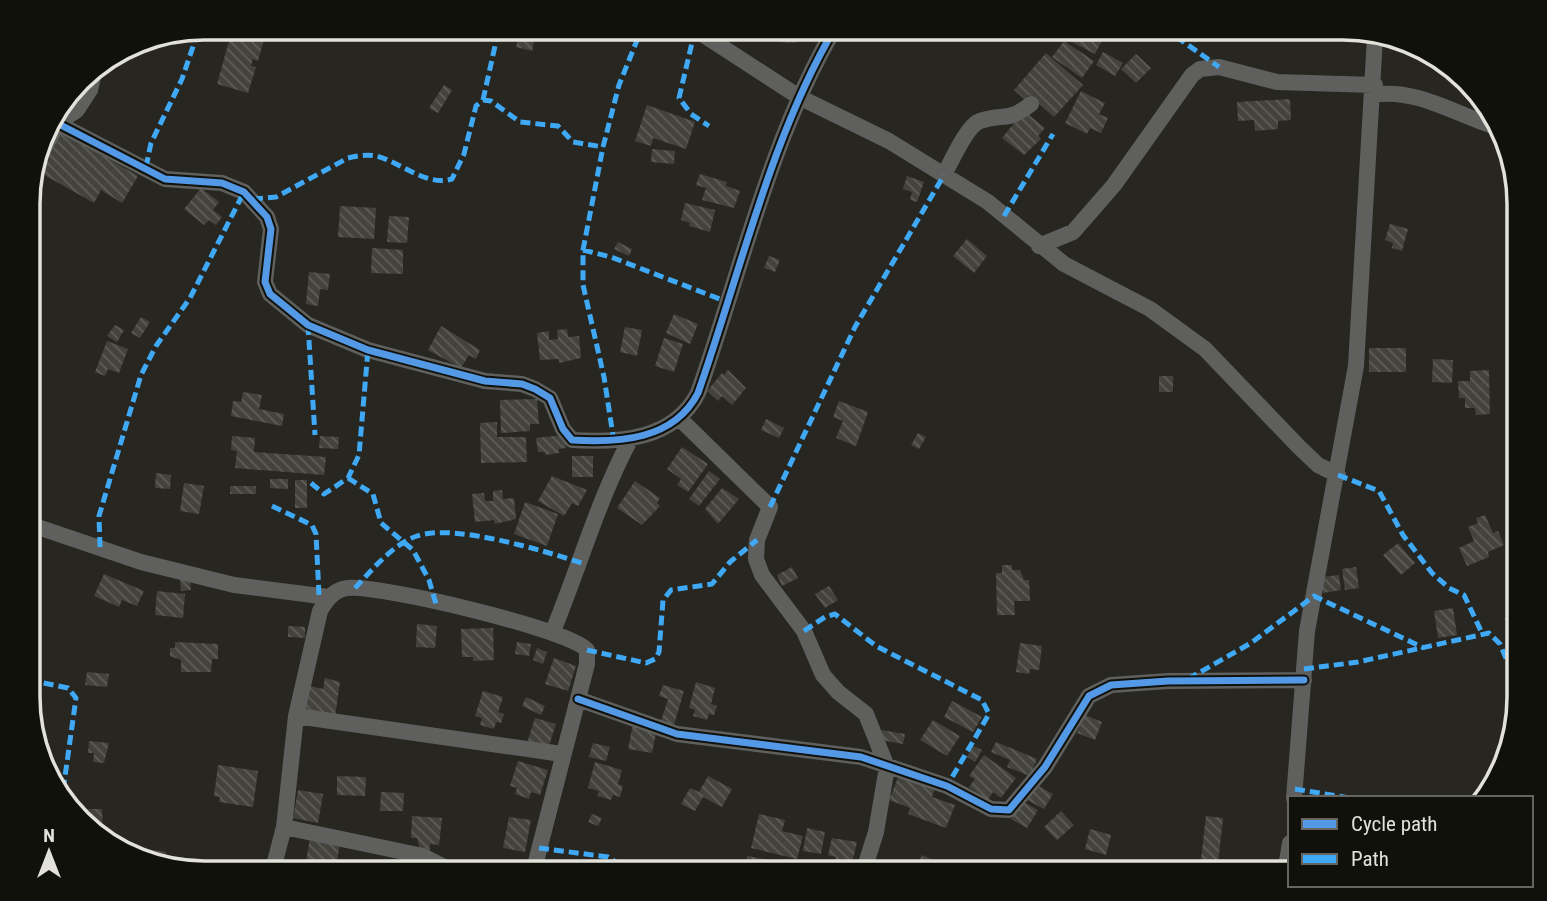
<svg xmlns="http://www.w3.org/2000/svg" width="1547" height="901" font-family="'Roboto Condensed',sans-serif">
<defs>
<pattern id="building-back-hatch" width="6" height="6" patternUnits="userSpaceOnUse" patternTransform="scale(1.75)"><rect width="6" height="6" fill="#44423d"/><path d="M-1 5l2 2M0 0l6 6M5-1l2 2" fill="none" stroke="#5f5d58"/></pattern>
</defs>
<rect width="100%" height="100%" fill="#272620"/>
<path fill="url(#building-back-hatch)" d="M521,28H537L532,51L516,47Z
M767,28H813L812,37L796,36V43L780,42L781,31Z
M1067,28H1102L1107,31L1095,54L1062,37Z
M1179,28H1209L1195,43Z
M232,30L264,39L258,61L253,59L251,66L256,67L248,93L217,84Z
M1064,41L1094,61L1082,78L1052,57Z
M1103,52L1123,63L1115,76L1096,65Z
M1046,53L1083,85L1054,117L1029,95L1025,100L1014,90Z
M1136,54L1151,68L1136,83L1121,69Z
M444,85L452,90L438,113L429,108Z
M1081,91L1105,103L1099,114L1108,118L1101,133L1090,128L1087,134L1065,123Z
M1290,99L1291,120L1278,121V129L1255,131L1254,120L1238,121L1237,102Z
M647,105L695,122L686,149L653,138L651,146L635,141Z
M1024,111L1045,128L1038,136L1041,139L1024,155L1002,138Z
M63,132L138,176L122,203L101,190L94,203L39,172Z
M652,149L675,151L674,164L651,162Z
M700,174L727,182L726,186L740,191L734,208L702,200L706,188L696,185Z
M907,176L924,182L917,202L910,200L912,192L903,189Z
M201,188L219,202L213,210L222,217L216,225L209,220L204,225L184,209Z
M685,203L715,210L710,232L689,226L690,223L681,220Z
M340,206L376,208L374,239L338,237Z
M389,216L409,217L407,243L387,242Z
M1390,224L1408,229L1402,251L1392,248L1393,243L1385,240Z
M967,239L987,256L974,273L953,256Z
M618,242L632,249L629,256L614,249Z
M372,248L403,250V274L371,273Z
M769,256L780,260L775,272L764,268Z
M309,272L330,274L328,290L320,289L318,306L306,304Z
M674,314L698,324L690,344L666,333Z
M141,317L150,322L140,338L131,333Z
M115,325L124,330L117,342L107,336Z
M441,326L480,350L476,359L469,355L461,368L428,350Z
M625,327L642,330L637,356L620,352Z
M567,329L568,337L579,336L581,358L559,363V359L540,360L537,333L549,331V340L558,339L557,330Z
M664,338L683,344L674,372L655,366Z
M107,341L128,349L119,373L108,369L105,376L95,372Z
M1369,348H1406V372H1369Z
M1433,359L1453,360L1452,383L1432,382Z
M728,370L746,388L732,405L722,396L718,401L707,391L722,373L724,375Z
M1489,370L1490,414L1476,415L1475,408H1465V398H1459L1458,381H1470V371Z
M1159,376H1173V392H1159Z
M243,392L262,395L259,409L284,414L282,426L231,416L233,401L241,402Z
M537,399L539,424H530V431L501,433L500,400Z
M839,401L868,412L856,446L836,438L843,421L833,417Z
M766,419L784,428L779,438L761,430Z
M497,422V437H526L527,462L481,463L480,423Z
M918,433L926,437L919,449L911,445Z
M564,435L566,448L559,449V453L545,455V452H538L536,438Z
M232,436L255,438L254,452L326,457L324,475L235,468L237,451L231,450Z
M320,436L339,437L338,449L319,448Z
M682,447L708,464L688,492L677,485L681,479L667,469Z
M572,456H593V477H572Z
M709,471L720,479L699,506L689,499Z
M156,473L171,475L170,489L155,488Z
M552,476L587,490L578,506L572,503L564,516L538,501Z
M270,479H288V489L270,488Z
M295,480H307V508H295Z
M635,481L660,498L657,503L660,506L642,525L617,508Z
M184,483L204,486L199,514L180,511Z
M230,486H256V494H230Z
M722,488L739,499L718,524L705,509Z
M502,490L503,499L514,498L516,519L495,524L494,520L475,522L472,494L484,493L485,501H493V491Z
M525,502L558,514L547,546L514,534Z
M1485,515L1493,533L1498,531L1504,545L1488,552L1489,557L1467,566L1459,548L1474,541L1468,527L1478,523L1476,518Z
M1398,543L1415,563L1401,575L1383,555Z
M1002,565H1012V570H1020L1024,580H1029L1030,601H1014L1015,615H997L996,573H1002Z
M792,567L798,578L782,586L777,575Z
M1356,567L1359,588L1345,590L1342,569Z
M104,574L144,591L137,606L122,600L119,607L94,596Z
M1339,575L1341,590L1323,593L1321,577Z
M190,578L191,590L181,591L180,579Z
M829,586L838,600L825,608L815,594Z
M157,591L185,594L183,618L155,615Z
M1453,608L1457,635L1438,638L1434,611Z
M1512,615L1514,618L1519,615V636L1513,638L1504,618Z
M417,624L437,626L435,648L416,647Z
M288,626L305,627V638L288,637Z
M493,628L494,660L473,661V657H462L461,629Z
M175,642L218,644V659H212L211,672H181V660L170,656V648H175Z
M517,642L531,644L529,656L515,654Z
M1020,643L1042,646L1039,670L1030,669L1029,674L1016,672Z
M537,648L547,652L543,664L533,660Z
M554,658L576,666L568,691L545,684Z
M87,672L109,674L107,687L85,685Z
M325,678L340,682L335,717L300,709L306,685L323,689Z
M696,682L715,688L711,704L717,706L714,715L709,714L707,720L693,716L695,710L689,708Z
M663,685L684,691L673,728L660,724L668,699L659,696Z
M483,691L503,697L498,712L504,714L501,723L496,722L494,729L480,725L482,718L475,716Z
M526,697L545,706L541,715L522,706Z
M952,701L982,717L973,732L944,717Z
M1085,715L1102,722L1095,740L1077,733Z
M535,718L556,724L548,749L527,743Z
M933,720L960,736L947,756L920,740Z
M633,724L657,729L652,753L628,749Z
M882,730L905,734L903,744L880,740Z
M89,741L109,743L104,763L93,762L94,753H88Z
M996,742L1037,759L1030,776L1007,767L1010,760L991,752Z
M593,743L610,747L606,761L589,757Z
M973,746L982,750L975,762L967,757Z
M984,755L1016,778L1001,798L993,792L988,800L969,787L975,779L969,776Z
M518,761L548,770L540,795L531,792L529,799L515,794L517,788L510,786Z
M595,762L622,770L618,784L623,786L620,797L613,795L611,800L597,796L599,791L588,788Z
M218,765L258,771L253,807L219,802L220,797L214,796Z
M899,775L935,789L932,797L955,805L946,828L908,814L910,808L889,800Z
M337,776L366,777L365,796L337,795Z
M708,776L732,789L722,807L703,797L695,811L681,804L690,788L699,792Z
M1035,784L1053,794L1044,809L1027,800Z
M298,790L323,794L318,823L293,818Z
M381,792L404,793L403,811H380Z
M1022,801L1038,810L1027,828L1011,819Z
M73,809H102L103,837Z
M1061,811L1074,825L1057,840L1044,827Z
M592,814L602,818L598,826L588,822Z
M759,814L785,820L782,831L803,836L797,859L751,848Z
M412,816L442,818L439,845L430,844V850L420,849L417,838H411Z
M1206,816L1223,818L1217,873L1200,868Z
M509,817L531,820L525,852L503,848Z
M807,828L825,832L821,854L803,851Z
M1090,829L1111,835L1106,855L1085,849Z
M310,838L340,843L335,873L304,872Z
M832,838L857,842L850,872L834,867L836,857L828,855Z
M146,849L166,852L164,862L144,857Z
M922,855L942,864L938,873H914Z
M747,856L781,862L779,873H744Z
M987,864L1015,872V873H985Z"/>
<g fill="none" stroke-linecap="round" stroke-linejoin="round">
<path stroke="#5f605e" stroke-width="16" d="M693,28L799,97L889,141L988,202L1064,264L1150,309L1205,349L1299,447L1318,465L1338,475
M1373,95C1416,87 1458,116 1499,128
M51,120L165,179L222,183L244,192L267,217L271,229L265,282L270,294L308,325L368,350L485,381L522,384L535,389L550,398L563,429L572,440C619,443 674,440 698,393C740,274 771,136 835,28
M34,166L59,122L77,110L90,90L95,67
M944,175C951,162 967,125 980,121C1005,112 1005,124 1031,104
M1039,246L1073,232L1114,185L1192,75L1200,69L1219,67L1277,82L1375,85
M680,419L770,507L757,540L756,559L762,575L804,631L823,675L838,692L866,714L887,767L876,832L863,873
M29,524L141,562L234,585L328,597
M553,631C579,568 598,500 630,440
M578,699L677,734L861,757L947,786L991,809L1009,810L1045,767L1089,696L1111,685L1168,681L1304,680
M296,716L562,754
M1294,798L1307,631L1356,366L1375,37
M284,827L423,856L456,873
M272,873L284,827L296,716L320,611C326,600 334,589 348,588C381,585 568,629 587,650V664L533,873
M1285,873L1290,843"/>
<path stroke="#3fa9f5" stroke-width="5" stroke-dasharray="10 5" stroke-linecap="butt" d="M1164,28L1219,67
M695,30L679,98L691,114L709,126
M483,100L499,28
M146,167L151,143L182,79L199,29
M253,199L276,197L348,158C357,156 367,154 376,156C401,162 426,187 452,179L464,154L476,106L483,100L491,101L520,122L558,126L573,142L603,147
M1004,216L1053,134
M583,250L611,257L730,303
M308,325L315,435
M614,442L604,377L583,285V250L603,147L619,85L642,28
M1338,475L1379,491L1403,535L1432,573L1449,588L1464,595L1482,633
M348,478L373,494L381,523L413,550L429,580L436,604
M311,483L324,494L348,478L359,455L368,350
M272,506L312,525L316,534L319,595
M770,507L855,327L944,175
M100,547L99,516L141,375L156,346L190,298L244,192
M355,588C372,570 393,544 417,536C454,523 544,551 582,563
M804,631L825,617L835,614L876,646L982,700L989,714L947,786
M587,650L646,663L655,659L659,652L663,600L671,590L712,584L730,562L757,540
M1304,669L1358,662L1489,633L1500,644L1519,689
M1188,679L1251,643L1314,596L1424,648
M29,680L68,688L76,698L62,798
M1295,789L1350,798
M539,848L608,857L632,873"/>
<defs>
<path id="cycleway" d="M51,120L165,179L222,183L244,192L267,217L271,229L265,282L270,294L308,325L368,350L485,381L522,384L535,389L550,398L563,429L572,440C619,443 674,440 698,393C740,274 771,136 835,28
M578,699L677,734L861,757L947,786L991,809L1009,810L1045,767L1089,696L1111,685L1168,681L1304,680"/>
</defs>
<use href="#cycleway" stroke="#11110c" stroke-width="11"/>
<use href="#cycleway" stroke="#5399e6" stroke-width="7"/>
</g>
<path d="M0 0H1547V901H0ZM204 40H1343A164 164 0 0 1 1507 204V697A164 164 0 0 1 1343 861H204A164 164 0 0 1 40 697V204A164 164 0 0 1 204 40Z" fill="#11110c" fill-rule="evenodd"/>
<path fill="none" stroke="#e2e1da" stroke-width="3.5" d="M204 40H1343A164 164 0 0 1 1507 204V697A164 164 0 0 1 1343 861H204A164 164 0 0 1 40 697V204A164 164 0 0 1 204 40Z"/>
<rect x="1288" y="796" width="245" height="91" fill="#11110c" stroke="#65645e" stroke-width="2"/>
<rect x="1302" y="819" width="35" height="10" fill="#5399e6" stroke="#65645e" stroke-width="2"/>
<text x="1351" y="831" font-size="21" fill="#e2e1da">Cycle path</text>
<rect x="1302" y="854" width="35" height="10" fill="#3fa9f5" stroke="#65645e" stroke-width="2"/>
<text x="1351" y="866" font-size="21" fill="#e2e1da">Path</text>
<g transform="translate(49 852)" stroke="#11110c" stroke-width="5" paint-order="stroke">
<path d="M0-5L12 26L0 18L-12 26Z" fill="#e2e1da"/>
<text y="-10" font-size="19" font-weight="bold" text-anchor="middle" fill="#e2e1da">N</text>
</g>
</svg>
